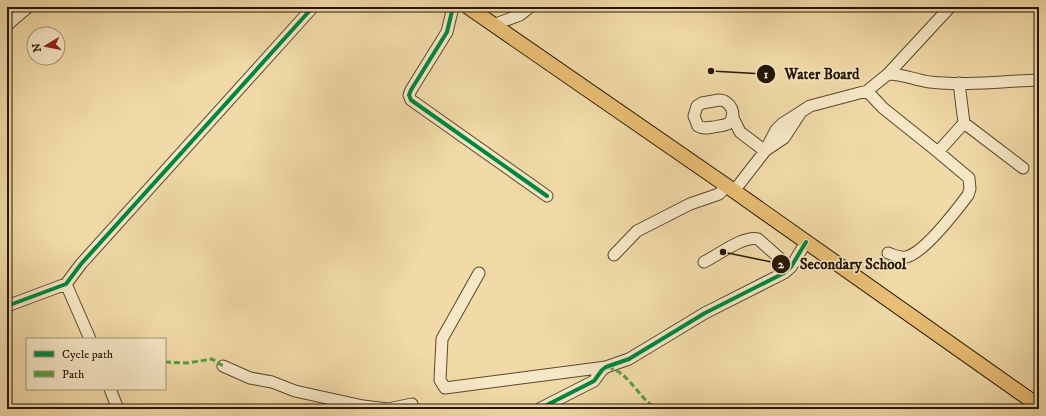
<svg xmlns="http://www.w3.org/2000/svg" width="1046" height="416" font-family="'IM FELL DW Pica',serif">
<rect width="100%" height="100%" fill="#f1daa8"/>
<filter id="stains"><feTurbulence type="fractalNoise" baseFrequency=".005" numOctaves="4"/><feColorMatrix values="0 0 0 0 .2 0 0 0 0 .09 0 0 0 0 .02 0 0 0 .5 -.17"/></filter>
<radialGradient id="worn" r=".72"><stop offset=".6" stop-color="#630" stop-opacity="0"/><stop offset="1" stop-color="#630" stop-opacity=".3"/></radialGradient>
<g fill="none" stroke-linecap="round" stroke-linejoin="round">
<defs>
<path id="minor" d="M453,7L447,32L411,90L409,95L411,100L547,196
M7,25L28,7
M493,25L520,15L530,7
M888,74C903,74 915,80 930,82C966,86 1003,81 1039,80
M867,91L883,108L938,152L964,123L959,83
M719,100C730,100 738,115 729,123C725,126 718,126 713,127C707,128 703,129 698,126L694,116L697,106L702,103Z
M732,116L740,132L765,151
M964,123L1023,168
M766,150L784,138L801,112
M734,191L765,151L776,130L782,124L810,106L867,91L888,74L950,7
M888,253C894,255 899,258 906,257C924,253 956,211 968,195L970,189L969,178L938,152
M614,255L637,231L690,204L719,194L727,186
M704,262C718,255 744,235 758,239L784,262L788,264L795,262
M479,273L442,339L440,380L445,388L606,367
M66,284L90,339
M7,306L66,284L81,264L313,7
M223,366L250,378L272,382L295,391L363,406L388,409L412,404
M110,389L118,409
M539,409L594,381L602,370L606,367L629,359L705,313L784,273L791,267L806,242"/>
<path id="major" d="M468,7L727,186L1039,406"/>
</defs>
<use href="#minor" stroke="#5a482b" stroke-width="13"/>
<use href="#major" stroke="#271701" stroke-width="16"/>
<use href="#minor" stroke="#f6e7c6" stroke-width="11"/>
<use href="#major" stroke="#e8bd74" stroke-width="14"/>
<path stroke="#51a13c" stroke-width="3" stroke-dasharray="6 3" stroke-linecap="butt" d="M165,362L188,363L212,359L223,366
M608,367C630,373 638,398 657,409
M400,407L401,409"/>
<defs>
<path id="cycleway" d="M453,7L447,32L411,90L409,95L411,100L547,196
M7,306L66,284L81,264L313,7
M539,409L594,381L602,370L606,367L629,359L705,313L784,273L791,267L806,242"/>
</defs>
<use href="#cycleway" stroke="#f6e7c6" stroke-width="6"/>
<use href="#cycleway" stroke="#00873e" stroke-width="4"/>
</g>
<path fill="none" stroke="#271701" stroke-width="1.5" d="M711 71L766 74M723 252L781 264"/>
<g fill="#271701" stroke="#f6e7c6" stroke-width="1.5">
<circle cx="711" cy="71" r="4"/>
<circle cx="723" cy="252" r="4"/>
<circle cx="766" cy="74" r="10"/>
<circle cx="781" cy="264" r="10"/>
</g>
<g font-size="12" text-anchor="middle" font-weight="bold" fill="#fff">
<text x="766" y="78">1</text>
<text x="781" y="268">2</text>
</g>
<g font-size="15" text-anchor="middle" font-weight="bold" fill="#271701" stroke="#f6e7c6" stroke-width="3" stroke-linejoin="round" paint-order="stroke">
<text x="822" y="79">Water Board</text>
<text x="853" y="269">Secondary School</text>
</g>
<rect width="1046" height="416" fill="none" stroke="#f1daa8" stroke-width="24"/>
<rect x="8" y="8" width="1030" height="400" fill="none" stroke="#271701" stroke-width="2"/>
<rect x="12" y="12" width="1022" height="392" fill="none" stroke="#271701"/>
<rect x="26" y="338" width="140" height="52" fill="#f6e7c6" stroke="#a39477"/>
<rect x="34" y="351" width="20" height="6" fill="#00873e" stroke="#a39477"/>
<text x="62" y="358" font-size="12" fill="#271701">Cycle path</text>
<rect x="34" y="371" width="20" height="6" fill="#51a13c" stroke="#a39477"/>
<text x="62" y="378" font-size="12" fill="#271701">Path</text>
<g transform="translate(46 46) rotate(260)"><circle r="19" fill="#f6e7c6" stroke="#a39477"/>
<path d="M0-3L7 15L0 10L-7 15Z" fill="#8f2418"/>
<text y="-6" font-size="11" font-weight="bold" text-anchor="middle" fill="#271701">N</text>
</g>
<rect width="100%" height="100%" filter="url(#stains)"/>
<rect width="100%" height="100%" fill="url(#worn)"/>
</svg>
